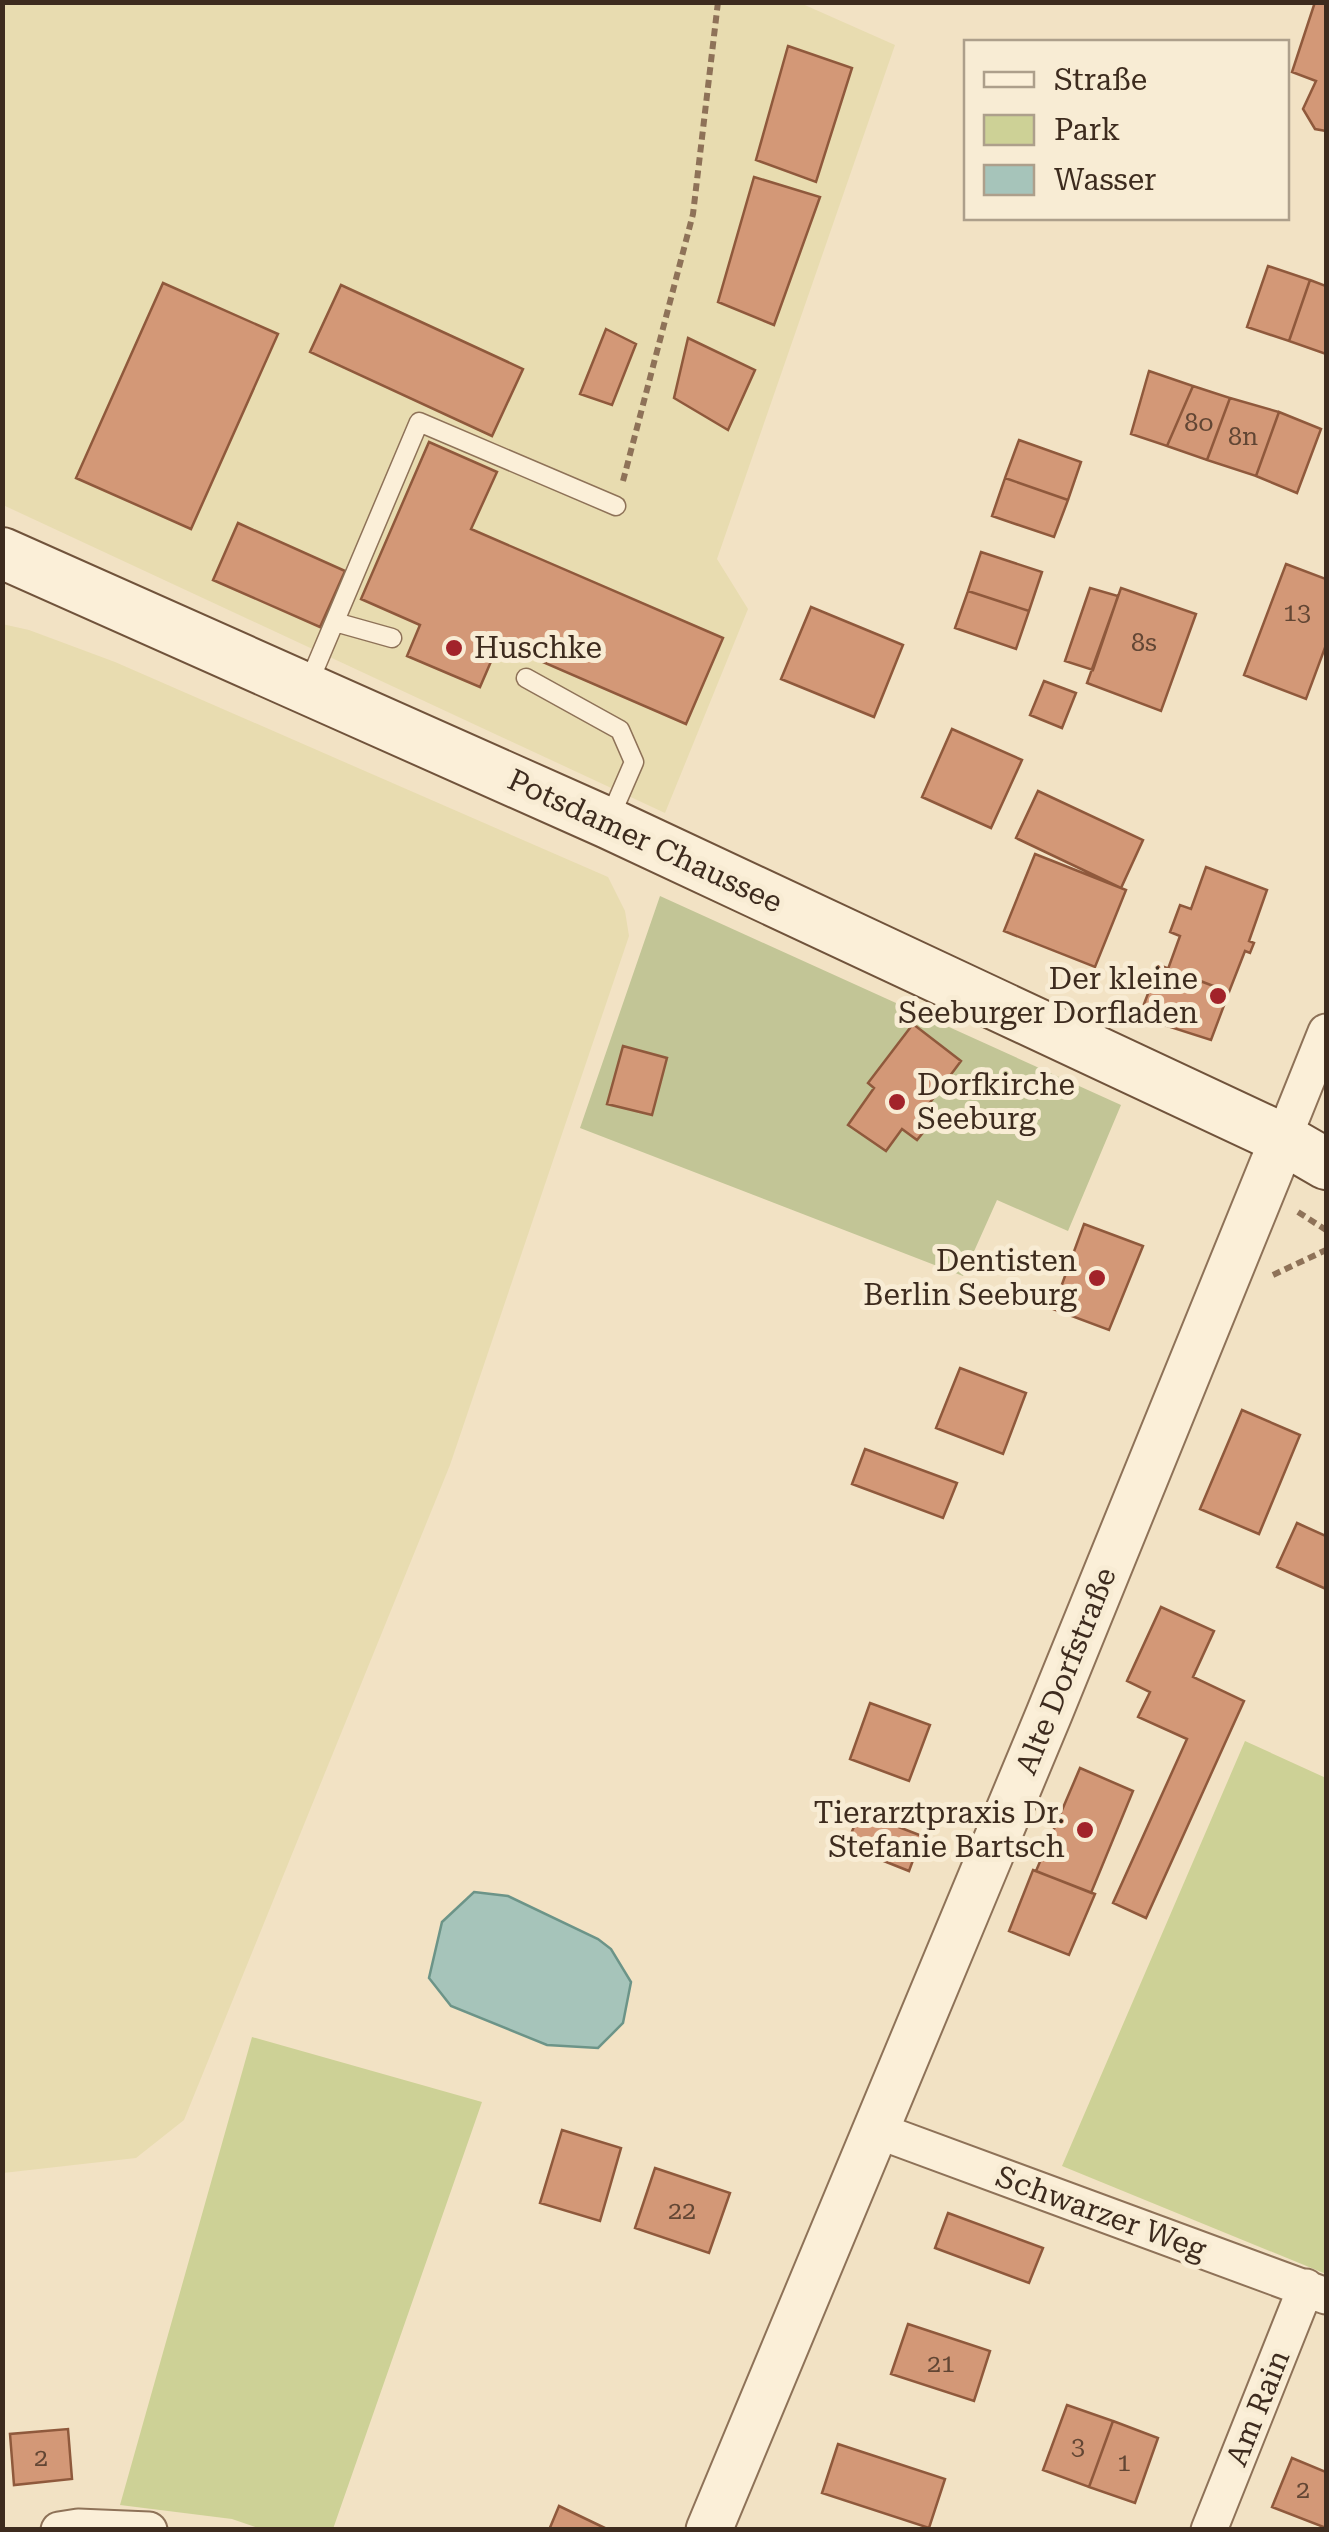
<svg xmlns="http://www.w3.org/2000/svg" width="1329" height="2532" font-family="'Roboto Serif',serif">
<rect width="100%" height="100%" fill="#f2e2c4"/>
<path fill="#e8dcb0" d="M798,2L895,45L717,559L748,609L665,813L3,505V3Z
M2,624L29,630L115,662L608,877L625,911L629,936L450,1465L184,2120L136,2158L3,2173Z"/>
<path fill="#cdd196" d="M1245,1741L1326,1778V2274L1062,2166Z
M252,2037L482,2102L333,2529H261L232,2519L120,2505Z"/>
<path fill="#c2c596" d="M660,896L1121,1105L1068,1231L997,1200L963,1276L580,1128Z"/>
<path fill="#a6c4ba" stroke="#6c9488" stroke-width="2.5" d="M474,1892L508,1896L598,1939L611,1949L631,1982L623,2023L598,2048L547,2045L451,2006L429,1978L442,1922Z"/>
<path fill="#d39877" stroke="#8f593c" stroke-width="2.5" d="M1315,2H1326V131L1315,129L1303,109L1316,81L1292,72Z
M788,46L852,68L816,182L756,160Z
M754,177L820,197L774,325L718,302Z
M1268,266L1310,280L1289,341L1247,327Z
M1310,280L1326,286V354L1289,341Z
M163,283L278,334L191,529L76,478Z
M341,285L523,369L492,436L310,352Z
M606,329L636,344L612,405L580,394Z
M688,338L755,370L728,430L674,398Z
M1149,371L1193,386L1167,446L1131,434Z
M1193,386L1230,398L1207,460L1167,446Z
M1230,398L1279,412L1256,476L1207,460Z
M1279,412L1321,429L1297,493L1256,476Z
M1019,440L1081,462L1068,500L1005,478Z
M429,442L497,472L471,529L723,638L686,724L499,643L480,687L407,656L420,625L361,599Z
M1005,478L1068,500L1054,537L992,516Z
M238,523L345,571L320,627L213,580Z
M981,552L1042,572L1029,611L968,591Z
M1286,564L1326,579V645L1306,699L1244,675Z
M1090,588L1118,596L1093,670L1065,661Z
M1121,588L1196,614L1161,711L1087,683Z
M968,591L1029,611L1016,649L955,628Z
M811,607L903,645L874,717L781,679Z
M1044,681L1076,693L1062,728L1030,715Z
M952,729L1022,760L991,828L922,797Z
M1038,791L1143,840L1121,888L1016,838Z
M1035,854L1126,890L1095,967L1004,931Z
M1206,867L1267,890L1249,941L1254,943L1250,953L1245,951L1229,992L1168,969L1180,936L1170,932L1180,905L1191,909Z
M1159,965L1229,992L1211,1040L1139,1017Z
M913,1024L961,1061L920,1116L930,1124L917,1140L902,1129L886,1151L848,1125L874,1088L868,1083Z
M623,1046L667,1058L652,1115L607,1104Z
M1084,1224L1143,1246L1109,1330L1053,1309Z
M960,1368L1026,1393L1003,1454L936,1428Z
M1242,1410L1300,1435L1259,1534L1200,1509Z
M865,1449L957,1483L943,1518L852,1484Z
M1297,1523L1326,1536V1589L1277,1567Z
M1161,1607L1214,1631L1193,1677L1244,1701L1146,1918L1113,1903L1187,1739L1138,1717L1150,1692L1127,1681Z
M870,1703L930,1725L909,1781L850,1759Z
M1080,1768L1133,1791L1091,1893L1036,1871Z
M860,1812L922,1836L909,1871L846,1846Z
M1033,1870L1095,1894L1069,1955L1009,1931Z
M562,2130L621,2148L600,2221L540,2203Z
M655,2168L730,2193L709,2253L635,2228Z
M948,2213L1043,2248L1029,2283L935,2248Z
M908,2324L990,2351L974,2401L891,2374Z
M1067,2405L1113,2421L1089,2487L1043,2470Z
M1113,2421L1158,2438L1135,2503L1089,2487Z
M68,2429L72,2479L14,2485L10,2434Z
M838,2444L945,2479L929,2528L822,2493Z
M1292,2458L1326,2472V2528L1272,2507Z
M559,2506L609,2530H549Z"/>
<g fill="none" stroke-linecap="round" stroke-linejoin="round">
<defs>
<path id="service" d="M335,622L392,638
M526,678L620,730L634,762L608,822
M307,687L419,422L616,506"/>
<path id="minor" d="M1283,1139L1326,1032
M876,2130L1326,2296
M59,2530L78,2527L149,2530
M1209,2530L1306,2287"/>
<path id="tertiary" d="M709,2530L1049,1714L1283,1139"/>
<path id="secondary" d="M2,553L608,823L1283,1139L1326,1164"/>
</defs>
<use href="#service" stroke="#8e7258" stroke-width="21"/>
<use href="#minor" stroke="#8e7258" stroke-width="39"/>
<use href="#tertiary" stroke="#8e7258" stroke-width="49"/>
<use href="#secondary" stroke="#70533b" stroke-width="54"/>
<path stroke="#8e7258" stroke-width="6" stroke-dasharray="8 5" stroke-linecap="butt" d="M623,481L693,214L718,2
M1298,1212L1326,1230
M1273,1275L1326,1250"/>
<use href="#service" stroke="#fbefd8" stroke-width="18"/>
<use href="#minor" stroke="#fbefd8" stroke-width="35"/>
<use href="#tertiary" stroke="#fbefd8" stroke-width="45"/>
<use href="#secondary" stroke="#fbefd8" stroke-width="50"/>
</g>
<g fill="#a2232a" stroke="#f8ecd4" stroke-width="4">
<circle cx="454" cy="648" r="10"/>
<circle cx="1218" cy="996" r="10"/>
<circle cx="897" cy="1102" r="10"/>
<circle cx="1097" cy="1278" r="10"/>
<circle cx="1085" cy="1830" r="10"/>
</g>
<g text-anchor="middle" stroke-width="10" stroke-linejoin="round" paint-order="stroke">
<g font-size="25" fill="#624634">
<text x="1199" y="431">8o</text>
<text x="1243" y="445">8n</text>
<text x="1297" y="621">13</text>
<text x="1144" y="651">8s</text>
<text x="682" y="2219">22</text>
<text x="941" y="2372">21</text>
<text x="1078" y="2455">3</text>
<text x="41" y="2466">2</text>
<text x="1124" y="2471">1</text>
<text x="1303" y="2498">2</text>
</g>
<g font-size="30" fill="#3d2b1e" stroke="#f8ecd4" text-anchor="end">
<text x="474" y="658" text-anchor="start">Huschke</text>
<text x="1198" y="989">Der kleine<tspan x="1198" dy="34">Seeburger Dorfladen</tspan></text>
<text x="917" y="1095" text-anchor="start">Dorfkirche<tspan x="917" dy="34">Seeburg</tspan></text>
<text x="1077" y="1271">Dentisten<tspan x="1077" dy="34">Berlin Seeburg</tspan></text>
<text x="1065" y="1823">Tierarztpraxis Dr.<tspan x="1065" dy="34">Stefanie Bartsch</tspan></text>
</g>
<g font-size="30" fill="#3d2b1e" stroke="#f8ecd4">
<text transform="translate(645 841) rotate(25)" y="10">Potsdamer Chaussee</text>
<text transform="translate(1066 1671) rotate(-68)" y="10">Alte Dorfstraße</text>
<text transform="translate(1101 2213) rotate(20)" y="10">Schwarzer Weg</text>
<text transform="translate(1258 2408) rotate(-68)" y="10">Am Rain</text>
</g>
</g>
<rect width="1329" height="2532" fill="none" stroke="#3d2b1e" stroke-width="10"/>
<rect x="964" y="40" width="325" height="180" fill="#f8ecd4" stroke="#ad9f8b" stroke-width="2.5"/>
<rect x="984" y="72" width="50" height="15" fill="#fbefd8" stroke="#ad9f8b" stroke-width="2.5"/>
<text x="1054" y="90" font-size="30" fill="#3d2b1e">Straße</text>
<rect x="984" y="115" width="50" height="30" fill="#cdd196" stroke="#ad9f8b" stroke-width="2.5"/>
<text x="1054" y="140" font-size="30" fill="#3d2b1e">Park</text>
<rect x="984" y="165" width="50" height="30" fill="#a6c4ba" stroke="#ad9f8b" stroke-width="2.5"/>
<text x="1054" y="190" font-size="30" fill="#3d2b1e">Wasser</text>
</svg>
